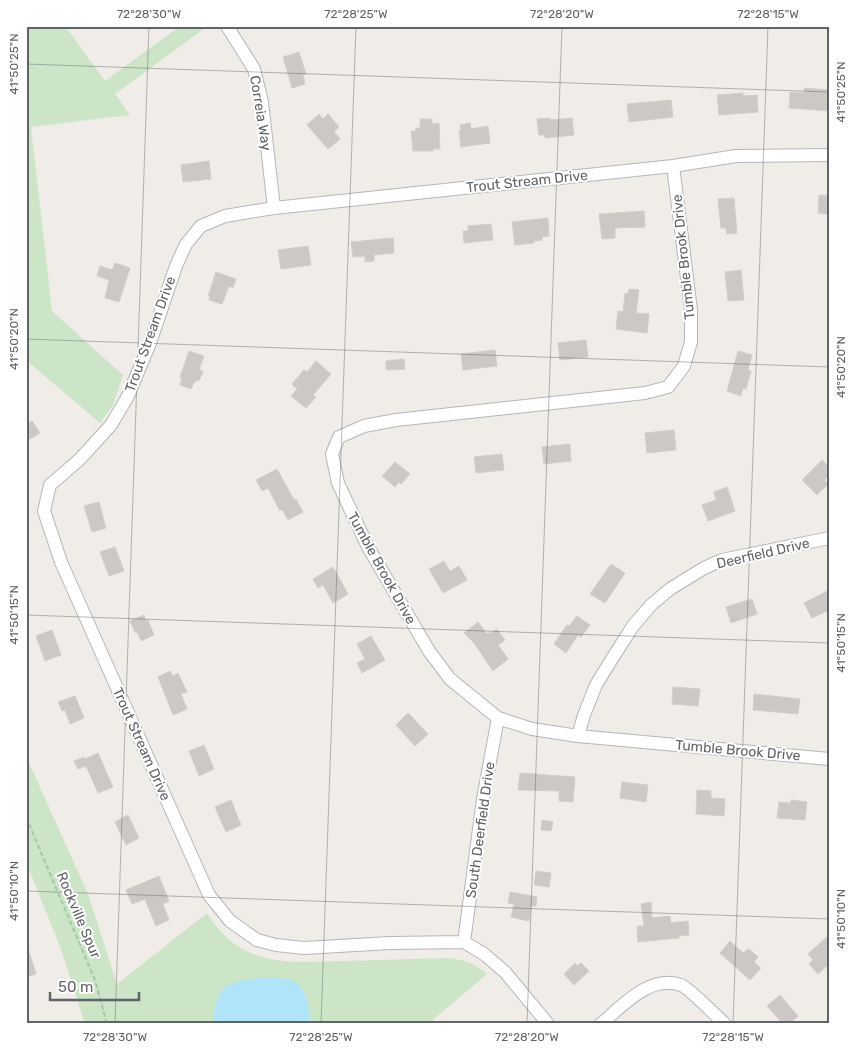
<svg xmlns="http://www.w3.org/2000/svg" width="855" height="1050" font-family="Rubik,sans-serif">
<rect width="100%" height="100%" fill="#f0ede9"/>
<path fill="#cce5c7" d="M26,26H65L105,81L180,26H208L115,94L130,115L31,127L52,311L123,375L113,405L100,423L26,360Z
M26,756L88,894L117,984L207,913C219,933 236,949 259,956C286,965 315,961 343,961C377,960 412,959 446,958C463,959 474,963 487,974L428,1024H85L61,949L26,862Z"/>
<path fill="#b0e4f9" d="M265,977C274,978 284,977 293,981C307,986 310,1011 309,1024H213C216,982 226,982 265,977Z"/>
<path fill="#ccc8c5" stroke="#d5cec7" d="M299,52L306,74L303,75L305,84L292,88L283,57Z
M804,88L829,90V111L789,108L790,92L804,93Z
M743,93V96L757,95L758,112L719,115L717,95Z
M671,100L673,117L629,122L627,104Z
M319,114L323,119L328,114L339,127L334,131L340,139L328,149L307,125Z
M550,118V120L572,118L574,135L545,138V135H539L537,119Z
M420,119H432V124L439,123L440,149H433V151H413L411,131H416V128H420Z
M470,123L471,129L488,126L490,143L461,147L459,131L461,130L460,125Z
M209,161L211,179L183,182L181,165Z
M819,195L829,196V214L818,213Z
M734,198L737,233L727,234L726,228H721L718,199Z
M644,211L645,227L615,228V238L602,239L599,214Z
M548,218L549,236L542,237V240L534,241V243L515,245L512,222Z
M491,224L493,240L464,243L463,231H468V226Z
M393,238L394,253L374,255V261L365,262V256L353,257L351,242Z
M308,246L311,265L281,269L278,250Z
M115,263L130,268L119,302L105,298L109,280L97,276L100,266L112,270Z
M741,270L744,300L728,301L725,272Z
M216,272L236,279L233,288L229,286L222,304L209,300L210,296H208Z
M629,289L639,290L636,313L649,314L647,333L616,329L618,311L623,312L625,293L628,294Z
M586,340L588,357L560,360L558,343Z
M495,350L497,366L463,370L461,354Z
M189,351L204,356L199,370L203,371L199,381L196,380L195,383L194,382L191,389L180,385L182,378L180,377Z
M738,351L752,355L748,370L751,371L746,389L743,388L741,396L727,391Z
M404,359L405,369L386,370V361Z
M316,361L331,374L313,395L316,397L306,408L291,396L297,389L292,384L304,370L307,372Z
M32,421L40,433L26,441V425Z
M674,430L676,450L647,453L645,433Z
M570,444L571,461L544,464L542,447Z
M502,454L504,470L476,473L474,457Z
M822,460L829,467V476L824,480L828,484L817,495L802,480Z
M395,462L410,474L401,484L399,482L395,487L382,476Z
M277,469L294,500L296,499L303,512L288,520L282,509L280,511L268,488L262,491L256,480Z
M727,487L735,511L708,521L702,505L716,500L714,492Z
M99,502L106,528L92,532L84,506Z
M115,547L124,571L109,576L100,552Z
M444,561L450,571L459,566L467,580L443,593L429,569Z
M611,564L625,573L605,603L590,594Z
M333,567L348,594L333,603L323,585L318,588L313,579Z
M829,590V610L812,618L804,603Z
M752,599L757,614L731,623L726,607Z
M144,615L146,621L148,620L154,635L141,641L138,633L135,632L130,621Z
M577,616L590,625L581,637L578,635L566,653L554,644L567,625L569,626Z
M478,622L487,634L489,632L490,634L497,629L505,640L498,645L508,659L493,671L474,643L464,633Z
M52,630L61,655L45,661L36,636Z
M371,636L385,660L362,673L357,663L365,659L357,644Z
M170,671L173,676L178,673L187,692L181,694L187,709L173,715L158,677Z
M673,687L700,689L698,706L672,704Z
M754,694L800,699L798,714L753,710Z
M75,696L84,718L70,724L65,710L62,711L58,702Z
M408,713L428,734L415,746L396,725Z
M204,745L214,769L199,776L189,751Z
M98,753L113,787L98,793L86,766L78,769L74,761L84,757L85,759Z
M520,773L575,777L573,802L559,801V791L518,790Z
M622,782L648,785L646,802L620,798Z
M697,790L711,791V798L725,799L724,816L696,814Z
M231,800L241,825L226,832L215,807Z
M791,800L807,802L805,820L777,818L779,802L791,803Z
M128,815L139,838L126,845L115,822Z
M542,820L553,822L551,831L541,830Z
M536,871L551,873L549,887L534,885Z
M159,876L169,901L163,904L169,920L156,926L145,899L132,904L126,890Z
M510,892L537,897L536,906H531L529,921L511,917L514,904L508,903Z
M651,902L652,918L670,916L671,923L688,921L689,935L679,936V938L638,942L637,926H644L641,904Z
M829,935V964L818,974L809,964L813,960L808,954Z
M730,941L743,953L749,949L758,957L754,962L761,968L750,980L720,953Z
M28,948L36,974L26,977V949Z
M575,963L577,966L581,963L589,971L574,985L564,974Z
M780,995L798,1016L789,1024H783L767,1006Z"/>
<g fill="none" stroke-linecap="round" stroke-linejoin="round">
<defs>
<path id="minor" d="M227,26L254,69L262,102L274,208
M673,166L691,310V342L684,366L668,387L645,393L396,420L364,426L339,437L332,454L338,483L368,547L429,651L450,679L498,718L532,729L578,736L829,759
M578,736L584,715L596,685L610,662L633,626L651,605L670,589L704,568L722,560L829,538
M464,942L483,799L498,718
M548,1024L505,972L484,954L464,942L390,943L304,948L276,945L257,940L230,921L209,895L61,562L44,511L50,485L80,459L111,425L128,396L150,343L176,266L186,244L201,226L225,216L274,208L673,166L736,156L829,155
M601,1024C622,1006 650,974 681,985C688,987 717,1017 725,1024"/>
</defs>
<use href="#minor" stroke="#b3b6b9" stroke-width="14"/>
<path stroke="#a3c8a7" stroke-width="2" stroke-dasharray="5 2.5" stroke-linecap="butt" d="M26,817L95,980L107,1024"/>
<use href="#minor" stroke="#fff" stroke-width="12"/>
</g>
<path fill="none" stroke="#606467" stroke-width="1" stroke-opacity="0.45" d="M26,64L829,92M26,339L829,367M26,615L829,643M26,891L829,919M115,1024L149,26M321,1024L356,26M527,1024L562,26M733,1024L768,26"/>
<g text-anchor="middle" stroke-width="4" stroke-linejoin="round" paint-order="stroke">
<g font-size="14" fill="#606467" stroke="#fff">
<text transform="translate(261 113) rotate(81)" y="5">Correia Way</text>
<text transform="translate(527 181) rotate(-6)" y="5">Trout Stream Drive</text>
<text transform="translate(683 257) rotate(-96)" y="5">Tumble Brook Drive</text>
<text transform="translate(150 334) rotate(-70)" y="5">Trout Stream Drive</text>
<text transform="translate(763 553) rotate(-13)" y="5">Deerfield Drive</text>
<text transform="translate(382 568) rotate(61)" y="5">Tumble Brook Drive</text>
<text transform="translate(142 744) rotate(66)" y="5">Trout Stream Drive</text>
<text transform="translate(738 750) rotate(5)" y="5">Tumble Brook Drive</text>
<text transform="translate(480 830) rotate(-82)" y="5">South Deerfield Drive</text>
<text transform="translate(79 915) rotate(67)" y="5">Rockville Spur</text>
</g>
</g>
<rect width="855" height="1050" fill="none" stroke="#ffffff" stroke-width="55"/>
<path d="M50 992v8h89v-8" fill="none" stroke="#606467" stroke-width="2.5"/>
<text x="58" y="992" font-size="15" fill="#606467" stroke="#ffffff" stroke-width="4" paint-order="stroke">50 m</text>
<rect x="28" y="28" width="800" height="994" fill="none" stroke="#606467" stroke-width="2"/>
<g font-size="12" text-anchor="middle" fill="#606467">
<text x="149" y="18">72°28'30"W</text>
<text x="356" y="18">72°28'25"W</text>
<text x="562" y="18">72°28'20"W</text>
<text x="768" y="18">72°28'15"W</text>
<text transform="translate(14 64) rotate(-90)" y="4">41°50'25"N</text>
<text transform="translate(841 92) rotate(-90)" y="4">41°50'25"N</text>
<text transform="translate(14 339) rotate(-90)" y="4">41°50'20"N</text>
<text transform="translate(841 367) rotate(-90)" y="4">41°50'20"N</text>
<text transform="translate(14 615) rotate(-90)" y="4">41°50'15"N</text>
<text transform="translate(841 643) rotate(-90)" y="4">41°50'15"N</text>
<text transform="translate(14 891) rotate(-90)" y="4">41°50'10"N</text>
<text transform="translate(841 919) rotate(-90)" y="4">41°50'10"N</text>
<text x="115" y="1041">72°28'30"W</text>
<text x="321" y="1041">72°28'25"W</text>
<text x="527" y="1041">72°28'20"W</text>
<text x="733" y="1041">72°28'15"W</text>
</g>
</svg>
